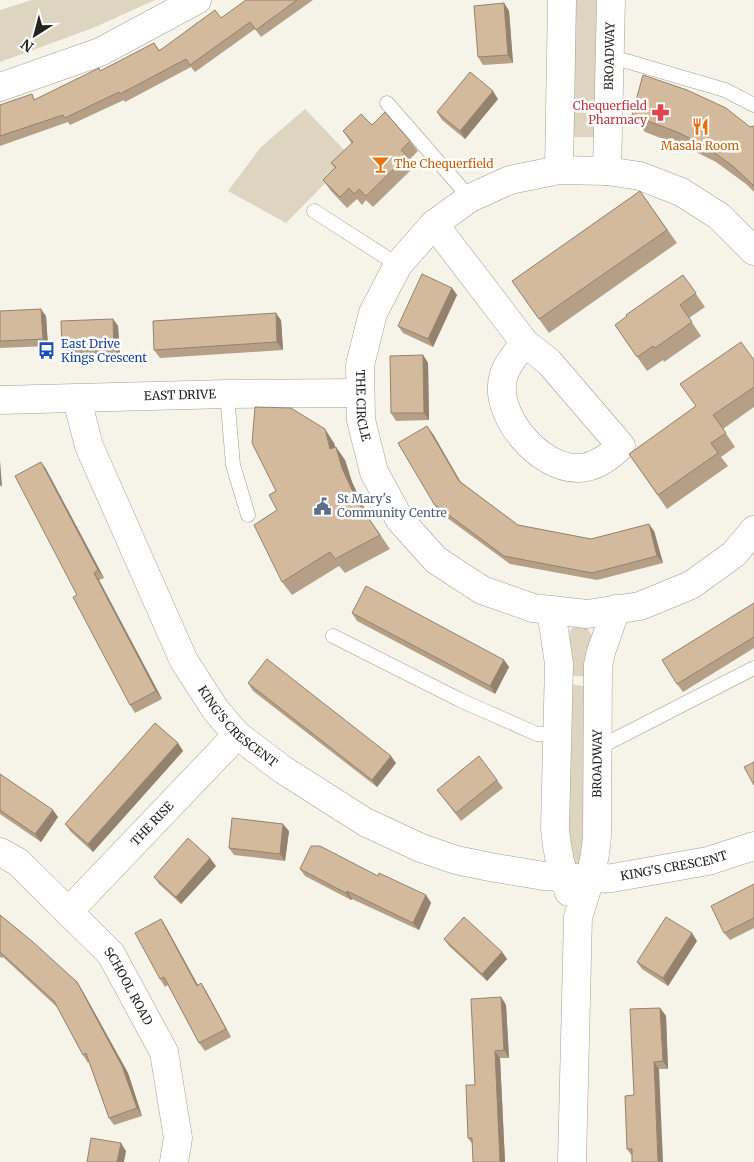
<svg xmlns="http://www.w3.org/2000/svg" width="754" height="1162" font-family="Merriweather,serif">
<rect width="100%" height="100%" fill="#f6f3e8"/>
<path fill="#ddd5bf" d="M32,0H155L93,28L0,62V10Z
M574,0H599L597,137H574Z
M305,109L351,157L286,223L228,191L261,147Z
M576,623L586,626L592,636L589,677L565,675L570,631Z
M569,684L591,687L582,863L574,864L564,842Z"/>
<g fill="none" stroke-linecap="round" stroke-linejoin="round">
<defs>
<path id="service" d="M609,56L725,90L754,105
M387,103L470,198
M314,211L398,265
M227,394L233,465L248,515
M333,636L460,700L537,734H557
M598,748L754,668"/>
<g id="minor">
<path d="M0,87L100,52L197,0"/>
<path d="M559,170L562,0"/>
<path id="s1" d="M607,171L611,0"/>
<path d="M434,224L525,343L549,362L621,446C609,457 595,468 578,468C539,469 491,413 504,374C508,363 517,352 525,343"/>
<path id="s2" d="M754,251L719,216L681,192L640,176L607,171L559,170L510,180L470,198L434,224L398,265L373,313L360,365L361,420L374,472L400,520L436,560L482,590L533,608L587,614L640,606L691,585L734,554L754,530"/>
<path id="s3" d="M77,399L89,446L184,661L215,709L237,735L282,769L365,822L421,848L456,860L490,867L544,876L591,879L612,878L708,861L754,846"/>
<path id="s4" d="M0,400L227,394L360,393"/>
<path d="M551,610L559,664L555,829C557,851 561,871 569,892"/>
<path id="s5" d="M0,852L18,862L111,954L164,1052L178,1138L174,1162"/>
<path id="s6" d="M68,912L237,735"/>
<path id="s7" d="M572,1162L578,917C587,890 595,865 597,836L598,665L601,652L616,609"/>
</g>
</defs>
<use href="#service" stroke="#a29f95" stroke-width="15"/>
<use href="#minor" stroke="#a29f95" stroke-width="29"/>
<use href="#service" stroke="#fff" stroke-width="14"/>
<use href="#minor" stroke="#fff" stroke-width="28"/>
</g>
<path fill="#b5a087" d="M246,0H313L261,37L255,29L195,72L191,67L125,102L124,100L70,125L68,122L0,146V105L36,99L101,71L154,43L159,50L221,18Z
M504,3L509,11L513,63L483,65L478,57Z
M498,99L465,139L442,120L437,112Z
M632,115L750,127L754,126V192L746,184L716,162L690,149L645,132Z
M372,125L410,141L418,151L409,160L414,167L373,207L366,200L362,205L357,199L347,208L331,191L323,180L335,168L331,163L352,144L343,131Z
M640,191L677,243L549,333L512,281Z
M683,275L705,307L689,318L701,336L664,362L663,360L647,371L615,325Z
M452,288L457,295L433,347L403,333L398,326Z
M0,311L46,316L48,346L0,348Z
M113,319L118,326L120,356L68,359L62,351Z
M281,320L283,350L160,358L154,350Z
M423,355L428,363L429,420L396,421L391,413Z
M754,360V407L723,429L735,447L721,457L728,466L667,509L629,454L696,406Z
M433,434L461,482L518,525L591,539L654,531L663,563L597,580L510,564L439,512L434,504Z
M334,443L335,447L345,460L352,482L370,520L390,549L345,573L339,566L292,595L282,582L277,510Z
M41,462L46,469L104,578L99,580L162,699L135,713L130,705L77,595Z
M754,603V648L683,692L677,684Z
M352,613L504,660L509,667L495,694L357,621Z
M248,683L396,763L377,787L253,691Z
M178,743L183,751L93,852L71,832L65,824Z
M0,774L58,817L41,842L0,814Z
M497,780L503,788L461,821L437,790Z
M289,831L285,861L234,855L229,848Z
M216,866L181,904L159,884L154,877Z
M300,869L378,876L426,895L431,903L419,930L352,899L351,900L305,876Z
M754,884V928L730,940L724,933Z
M0,915L77,982L82,990L128,1073L142,1116L114,1125L109,1118L89,1062L88,1063L83,1055L57,1007L3,957L2,958L0,957Z
M161,919L166,927L198,985L201,983L206,991L231,1037L205,1051L199,1043L168,985L165,987L160,979Z
M444,939L502,952L507,959L487,981L449,946Z
M697,941L668,986L642,969L637,962Z
M501,997L506,1005L509,1058H500L505,1162H473V1145L468,1138L475,1085Z
M660,1008L666,1016L668,1069H659L632,1156L627,1149L634,1095Z"/>
<path fill="#94826e" d="M504,3L509,11L513,63L508,55Z
M493,91L498,99L465,139L460,131Z
M452,288L457,295L433,347L428,339Z
M41,309L46,316L48,346L43,339Z
M276,313L281,320L283,350L277,342Z
M113,319L118,326L120,356L114,348Z
M423,355L428,363L429,420L424,413Z
M427,426L433,434L464,489L459,481Z
M325,429L334,443L340,463L330,449Z
M336,447L345,460L352,482L370,520L390,549L360,506L342,468Z
M0,460L2,487L0,485Z
M41,462L46,469L104,578L98,570Z
M649,524L654,531L663,563L657,556Z
M94,573L99,580L162,699L156,691Z
M504,660L509,667L495,694L490,686Z
M178,743L183,751L93,852L88,844Z
M391,756L396,763L377,787L372,780Z
M53,810L58,817L41,842L35,834Z
M283,824L289,831L285,861L280,854Z
M210,858L216,866L181,904L176,897Z
M347,891L352,899L351,900L346,893Z
M426,895L431,903L419,930L413,923Z
M161,919L166,927L202,993L197,986Z
M692,933L697,941L668,986L663,978Z
M502,952L507,959L487,981L482,974Z
M77,982L82,990L128,1073L142,1116L137,1108Z
M201,983L206,991L231,1037L226,1029Z
M501,997L506,1005L509,1058L504,1050Z
M660,1008L666,1016L668,1069L663,1061Z
M495,1051L500,1058L505,1162H500Z
M654,1062L659,1069L663,1162H658Z
M121,1143L126,1151L124,1162H117Z"/>
<path fill="#d3ba9d" stroke="#94826e" d="M246,0H297L256,30L250,22L190,65L186,59L120,94L119,92L65,118L63,115L0,136V105L32,94L34,100L99,68L100,71L154,43L159,51L215,10L221,18Z
M504,3L508,55L478,57L474,6Z
M470,72L493,91L460,131L437,112Z
M643,75L687,90L726,108L750,127L754,126V186L734,167L704,145L677,132L632,115Z
M385,112L410,141L401,150L407,156L366,196L359,189L354,194L349,188L340,197L323,180L336,167L331,163L353,142L343,131L361,114L372,125Z
M640,191L667,230L539,319L512,281Z
M422,274L452,288L428,339L398,326Z
M683,275L696,293L680,305L692,322L655,348L653,346L637,357L615,325L627,316L626,315Z
M41,309L43,339L0,341V311Z
M276,313L277,342L154,350L153,321Z
M113,319L114,348L62,351L61,321Z
M741,342L754,360V387L713,415L726,433L711,443L718,453L658,495L629,454L696,406L680,384Z
M423,355L424,413H391L390,356Z
M255,407L291,408L325,429L330,449L336,447L342,468L352,490L360,506L380,535L335,559L330,552L282,582L254,525L277,510L269,495L276,491L252,443Z
M427,426L459,481L518,525L591,539L649,524L657,556L592,573L504,556L434,504L398,443Z
M41,462L98,570L94,573L156,691L130,705L73,597L77,595L15,476Z
M366,586L504,660L490,686L352,613Z
M754,603V637L677,684L662,660Z
M267,659L391,756L372,780L248,683Z
M155,723L178,743L88,844L65,824Z
M479,756L497,780L456,813L437,790Z
M754,762V785L744,767Z
M0,774L53,810L35,834L0,810Z
M232,818L283,824L280,854L229,848Z
M188,838L210,858L176,897L154,877Z
M311,846H320L378,876L379,873L426,895L413,923L347,891L346,893L300,869Z
M754,884V918L724,933L711,906Z
M0,915L33,942L77,982L122,1066L137,1108L109,1118L86,1053L83,1055L54,1001L0,952Z
M464,917L502,952L482,974L444,939Z
M666,917L692,933L663,978L637,962Z
M161,919L197,986L201,983L226,1029L199,1043L164,977L160,979L135,933Z
M501,997L504,1050L495,1051L500,1162H473L472,1138H468L466,1085H475L471,999Z
M660,1008L663,1061L654,1062L658,1162H632V1149H627L625,1096L634,1095L630,1009Z
M91,1138L121,1143L117,1162H87Z"/>
<defs>
<symbol id="pharmacy-bare" viewBox="-9 -9 18 18"><path d="M-2-6h4v4h4v4h-4v4h-4v-4h-4v-4h4Z" fill="#e0444e" stroke="#fff" stroke-width="2.5" paint-order="stroke"/></symbol>
<symbol id="restaurant-bare" viewBox="-9 -9 18 18"><path d="M-5-6h1v4h1v-4h1v4h1v-4h1v5L-1.5 .5V6h-2V.5L-5-1ZM5-6V6H3V1.5H1.5Q1.5-4 5-6Z" fill="#e8710a" stroke="#fff" stroke-width="2.5" paint-order="stroke"/></symbol>
<symbol id="bar-bare" viewBox="-9 -9 18 18"><path d="M-6-5H6L.8 .8V4.5H3.5V6h-7V4.5H-.8V.8Z" fill="#e8710a" stroke="#fff" stroke-width="2.5" paint-order="stroke"/></symbol>
<symbol id="bus-bare" viewBox="-9 -9 18 18"><path d="M-5-6H5V4H4V6H2V4H-2V6H-4V4H-5ZM-3.5-4V0h7V-4ZM-3.5 1.2v1.5H-2V1.2ZM2 1.2v1.5H3.5V1.2Z" fill="#1a4fb4" stroke="#fff" stroke-width="2.5" paint-order="stroke"/></symbol>
<symbol id="civic-bare" viewBox="-9 -9 18 18"><path d="M-.6-6.5H3V-4.5H.6V-3L4-1V1h2V6H-6V1h2V-1L-.6-3ZM-1.2 2.5V6h2.4V2.5Z" fill="#5c6f8a" stroke="#fff" stroke-width="2.5" paint-order="stroke"/></symbol>
</defs>
<g fill-rule="evenodd">
<use href="#pharmacy-bare" x="648" y="100" width="25" height="25"/>
<use href="#restaurant-bare" x="688" y="114" width="25" height="25"/>
<use href="#bar-bare" x="368" y="152" width="25" height="25"/>
<use href="#bus-bare" x="34" y="338" width="25" height="25"/>
<use href="#civic-bare" x="310" y="494" width="25" height="25"/>
</g>
<g text-anchor="middle" stroke-width="5" stroke-linejoin="round" paint-order="stroke">
<g font-size="12" fill="#252320" stroke="#fff">
<text dy="4" stroke="none"><textPath href="#s1" startOffset="115">BROADWAY</textPath></text>
<text dy="4" stroke="none"><textPath href="#s4" startOffset="180">EAST DRIVE</textPath></text>
<text dy="4" stroke="none"><textPath href="#s2" startOffset="561">THE CIRCLE</textPath></text>
<text dy="4" stroke="none"><textPath href="#s3" startOffset="369">KING'S CRESCENT</textPath></text>
<text dy="4" stroke="none"><textPath href="#s7" startOffset="401">BROADWAY</textPath></text>
<text dy="4" stroke="none"><textPath href="#s6" startOffset="122">THE RISE</textPath></text>
<text dy="4" stroke="none"><textPath href="#s3" startOffset="849">KING'S CRESCENT</textPath></text>
<text dy="4" stroke="none"><textPath href="#s5" startOffset="188">SCHOOL ROAD</textPath></text>
</g>
<g font-size="12" fill="#be3a42" stroke="#fff" text-anchor="end">
<text x="647" y="110">Chequerfield<tspan x="647" dy="14">Pharmacy</tspan></text>
</g>
<g font-size="12" fill="#c56008" stroke="#fff">
<text x="700" y="150">Masala Room</text>
<text x="394" y="168" text-anchor="start">The Chequerfield</text>
</g>
<g font-size="12" fill="#164399" stroke="#fff" text-anchor="start">
<text x="61" y="348">East Drive<tspan x="61" dy="14">Kings Crescent</tspan></text>
</g>
<g font-size="12" fill="#4e5e75" stroke="#fff" text-anchor="start">
<text x="337" y="503">St Mary's<tspan x="337" dy="14">Community Centre</tspan></text>
</g>
</g>
<g transform="translate(35 35) rotate(216)" stroke="#ffffff" stroke-width="4" paint-order="stroke">
<path d="M0-4L9 19L0 12L-9 19Z" fill="#252320"/>
<text y="-8" font-size="14" font-weight="bold" text-anchor="middle" fill="#252320">N</text>
</g>
</svg>
